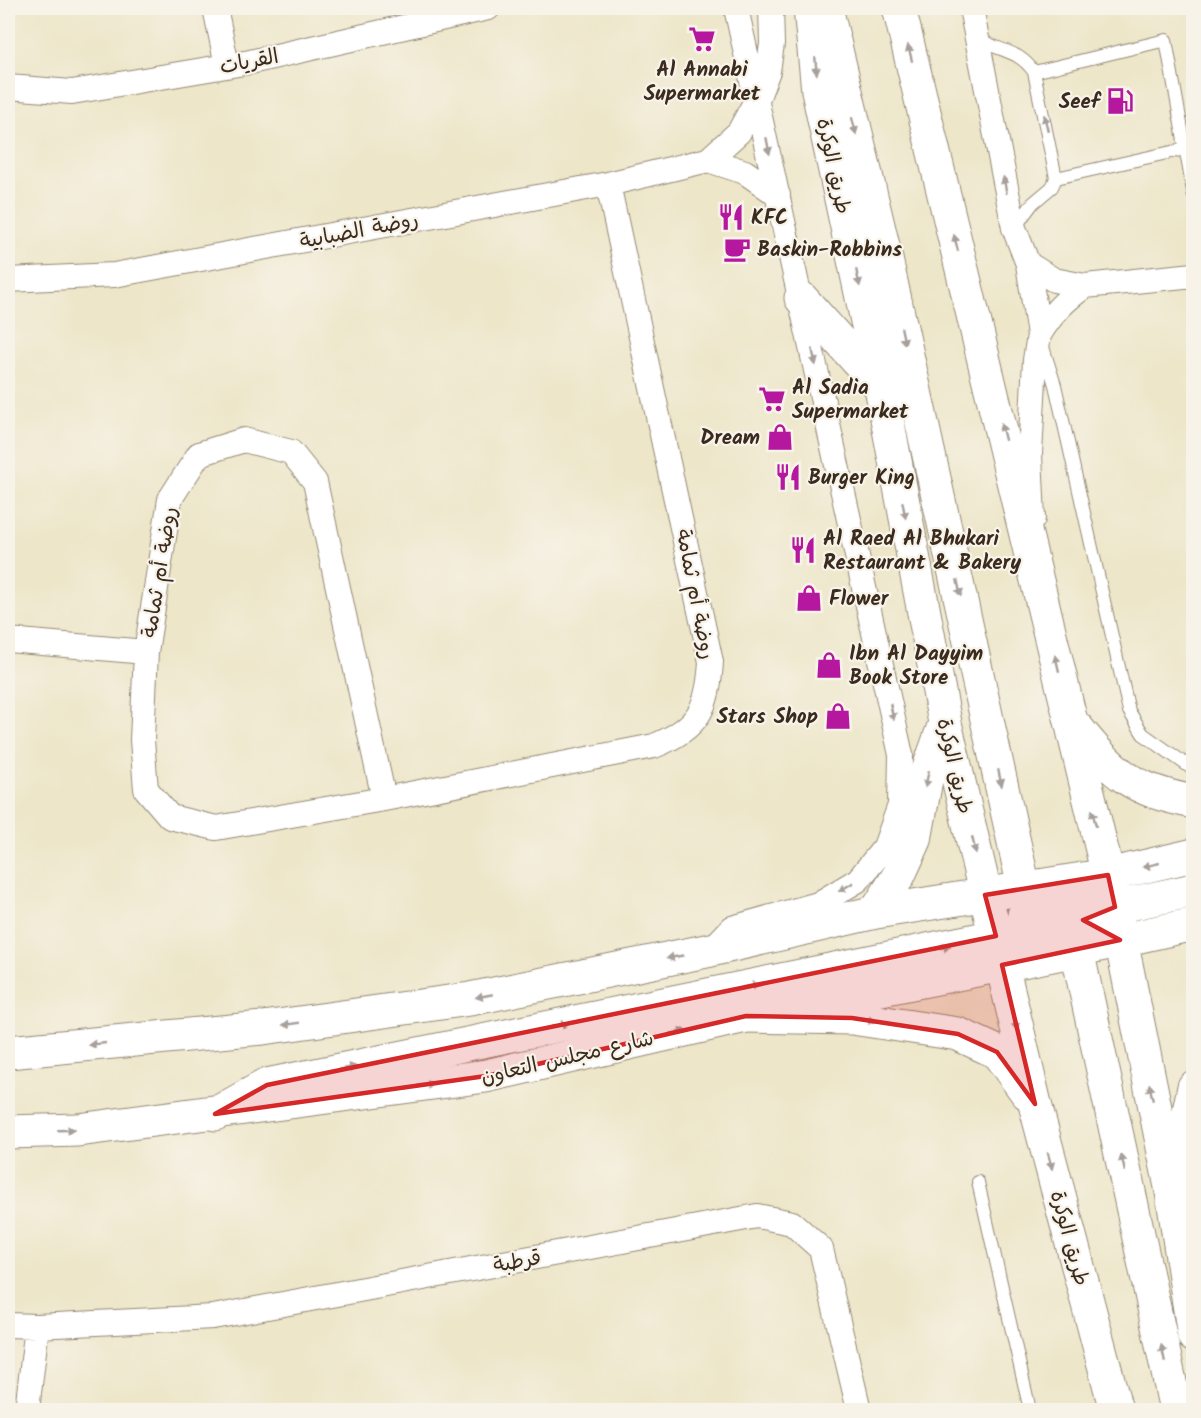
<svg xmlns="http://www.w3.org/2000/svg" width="1201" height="1418" font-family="Kalam,'Playpen Sans Arabic',sans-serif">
<rect width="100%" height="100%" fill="#f7f3e8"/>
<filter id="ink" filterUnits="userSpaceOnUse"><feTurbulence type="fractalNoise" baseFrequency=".0167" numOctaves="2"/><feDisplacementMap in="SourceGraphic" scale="12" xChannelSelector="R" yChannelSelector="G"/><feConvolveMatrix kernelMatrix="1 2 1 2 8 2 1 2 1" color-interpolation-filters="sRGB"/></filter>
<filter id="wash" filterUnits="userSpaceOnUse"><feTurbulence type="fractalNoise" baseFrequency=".008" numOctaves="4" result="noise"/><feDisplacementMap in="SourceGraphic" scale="24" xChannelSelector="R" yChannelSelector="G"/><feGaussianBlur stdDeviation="1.35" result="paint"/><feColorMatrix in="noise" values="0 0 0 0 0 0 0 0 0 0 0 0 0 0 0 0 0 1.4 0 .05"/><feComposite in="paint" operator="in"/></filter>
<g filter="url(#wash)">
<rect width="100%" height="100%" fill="#ede6c9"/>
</g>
<g filter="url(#ink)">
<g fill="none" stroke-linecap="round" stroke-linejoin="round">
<defs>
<path id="lane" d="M978,38C1000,53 1017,48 1034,72L1056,178L1052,187L1033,203L1015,227
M1034,72L1166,40L1194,197
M1056,178L1185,149
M1043,347L1055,385L1129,711L1143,734L1194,770
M978,1182L1030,1410"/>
<path id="street" d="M215,8L227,65
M971,8L1014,228L1028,264L1039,335L1035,360L1030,454L1033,519
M8,87L72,92L250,62L488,8
M708,160L745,172L778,195
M1028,264L1054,280L1085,286L1194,275
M8,280L114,275L608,184L708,160L739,132L758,97L768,71L772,44L771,8
M1039,335C1052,313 1065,300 1085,286
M8,640L146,652
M384,799L315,482L291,452L244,440L199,454L170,499L146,652L142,740L146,789L170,817L216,828L384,799L654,746C699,728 708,708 711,662L608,184
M711,950L732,928L818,904L858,880L885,847L900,805L901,755L736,8
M8,1325L37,1326L213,1317L757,1216L792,1223L821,1249L859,1410
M27,1410L37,1326"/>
<path id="secondary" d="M8,1052L263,1028L470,999L711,950L876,912L1108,875L1194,855
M8,1132L78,1130L486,1076L746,1016L1077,950L1194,924"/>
<path id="highway" d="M810,8L818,91L881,387L945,723L1035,1104L1116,1410
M899,8L1108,875L1172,1192L1194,1336
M828,16L884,250L1024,888L1120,940
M801,298L880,386
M1077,728C1115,775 1132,790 1194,802
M876,912L899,875L915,840L927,774L945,723
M1024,915L1056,932L1077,950L1176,1410
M1094,915L1115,907L1194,890
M746,1016L852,1018L958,1034L997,1052L1027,1093
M215,1114L267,1085L996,936L1041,924L1066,910L1108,875
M1175,1179L1194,1087"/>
</defs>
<use href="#lane" stroke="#948874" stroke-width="14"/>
<use href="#street" stroke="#948874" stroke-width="26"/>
<use href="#secondary" stroke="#948874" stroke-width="35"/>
<use href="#highway" stroke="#948874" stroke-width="35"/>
<use href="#lane" stroke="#fff" stroke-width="12"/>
<use href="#street" stroke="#fff" stroke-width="24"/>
<use href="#secondary" stroke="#fff" stroke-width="33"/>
<use href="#highway" stroke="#fff" stroke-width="33"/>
</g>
<defs><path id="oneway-solid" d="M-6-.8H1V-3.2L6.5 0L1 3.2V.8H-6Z" transform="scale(1.5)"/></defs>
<g fill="#a79f9a">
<use href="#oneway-solid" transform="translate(910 53) rotate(-104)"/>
<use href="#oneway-solid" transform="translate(816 66) rotate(85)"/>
<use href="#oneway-solid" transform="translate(1046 123) rotate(-103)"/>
<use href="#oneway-solid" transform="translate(854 126) rotate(76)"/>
<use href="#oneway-solid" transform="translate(768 146) rotate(79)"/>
<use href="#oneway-solid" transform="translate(1005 185) rotate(-101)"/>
<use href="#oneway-solid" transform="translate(956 243) rotate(-104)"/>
<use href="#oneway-solid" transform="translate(858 278) rotate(78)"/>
<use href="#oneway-solid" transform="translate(903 336) rotate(78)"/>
<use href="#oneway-solid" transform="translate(814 357) rotate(78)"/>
<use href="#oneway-solid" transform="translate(1003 432) rotate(-104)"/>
<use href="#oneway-solid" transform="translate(904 510) rotate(79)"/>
<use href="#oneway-solid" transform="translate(959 588) rotate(78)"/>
<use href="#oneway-solid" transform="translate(1057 663) rotate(-103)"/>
<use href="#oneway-solid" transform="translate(892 712) rotate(78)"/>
<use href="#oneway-solid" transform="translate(1000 778) rotate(78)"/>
<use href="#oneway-solid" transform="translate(927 779) rotate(103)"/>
<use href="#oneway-solid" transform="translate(1094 818) rotate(-104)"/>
<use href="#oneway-solid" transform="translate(974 845) rotate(77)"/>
<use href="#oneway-solid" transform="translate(1151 865) rotate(167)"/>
<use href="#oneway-solid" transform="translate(846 887) rotate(149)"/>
<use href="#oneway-solid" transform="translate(942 948) rotate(-12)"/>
<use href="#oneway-solid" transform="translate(675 957) rotate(169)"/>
<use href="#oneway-solid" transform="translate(751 986) rotate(-11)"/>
<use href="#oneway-solid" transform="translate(484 996) rotate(169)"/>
<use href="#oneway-solid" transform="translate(867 1020) rotate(7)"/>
<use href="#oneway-solid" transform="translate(1015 1022) rotate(77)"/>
<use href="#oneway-solid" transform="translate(291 1024) rotate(172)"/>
<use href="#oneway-solid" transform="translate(560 1025) rotate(-11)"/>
<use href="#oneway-solid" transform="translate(678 1032) rotate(-13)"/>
<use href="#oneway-solid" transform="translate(97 1044) rotate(174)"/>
<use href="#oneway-solid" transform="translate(348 1068) rotate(-11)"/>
<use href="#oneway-solid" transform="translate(426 1085) rotate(-8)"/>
<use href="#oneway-solid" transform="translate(1151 1092) rotate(-102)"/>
<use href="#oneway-solid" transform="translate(66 1130) rotate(-2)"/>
<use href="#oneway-solid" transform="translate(1050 1161) rotate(75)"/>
<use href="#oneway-solid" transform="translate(1123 1163) rotate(-102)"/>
<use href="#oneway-solid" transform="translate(1163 1353) rotate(-102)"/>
</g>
</g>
<path fill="#d62828" fill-opacity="0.2" stroke="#d62828" stroke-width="4.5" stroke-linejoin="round" d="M1108,875L1115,907L1083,920L1120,940L1002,965L1035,1104L997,1052L958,1034L852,1018L746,1016L486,1076L215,1114L267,1085L996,936L985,895Z"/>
<defs>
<symbol id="supermarket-bare" viewBox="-9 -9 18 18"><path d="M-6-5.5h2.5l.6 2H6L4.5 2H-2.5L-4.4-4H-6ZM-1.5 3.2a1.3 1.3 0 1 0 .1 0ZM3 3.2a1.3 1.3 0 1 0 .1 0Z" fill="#b5179e" stroke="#f7f3e8" stroke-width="2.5" paint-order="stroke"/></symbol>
<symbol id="fuel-bare" viewBox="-9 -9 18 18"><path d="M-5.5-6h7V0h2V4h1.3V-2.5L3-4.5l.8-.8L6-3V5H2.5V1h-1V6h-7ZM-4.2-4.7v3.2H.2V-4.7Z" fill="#b5179e" stroke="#f7f3e8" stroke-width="2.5" paint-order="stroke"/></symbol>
<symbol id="restaurant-bare" viewBox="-9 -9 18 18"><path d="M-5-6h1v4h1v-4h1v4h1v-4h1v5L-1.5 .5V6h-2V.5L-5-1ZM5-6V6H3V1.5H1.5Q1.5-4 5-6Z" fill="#b5179e" stroke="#f7f3e8" stroke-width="2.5" paint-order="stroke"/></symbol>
<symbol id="cafe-bare" viewBox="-9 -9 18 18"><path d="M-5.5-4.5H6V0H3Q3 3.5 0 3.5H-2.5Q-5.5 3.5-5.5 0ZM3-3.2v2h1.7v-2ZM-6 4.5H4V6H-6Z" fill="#b5179e" stroke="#f7f3e8" stroke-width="2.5" paint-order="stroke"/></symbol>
<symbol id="shop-bare" viewBox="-9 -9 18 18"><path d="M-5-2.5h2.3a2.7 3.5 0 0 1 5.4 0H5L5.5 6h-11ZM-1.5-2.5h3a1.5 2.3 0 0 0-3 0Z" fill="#b5179e" stroke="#f7f3e8" stroke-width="2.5" paint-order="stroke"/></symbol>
</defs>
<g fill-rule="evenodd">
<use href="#supermarket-bare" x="683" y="20" width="38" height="38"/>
<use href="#fuel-bare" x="1101" y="82" width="38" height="38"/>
<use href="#restaurant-bare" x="712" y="198" width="38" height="38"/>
<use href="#cafe-bare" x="718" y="230" width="38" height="38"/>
<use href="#supermarket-bare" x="753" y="380" width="38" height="38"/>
<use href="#shop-bare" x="761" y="418" width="38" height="38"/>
<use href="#restaurant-bare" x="769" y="458" width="38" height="38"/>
<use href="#restaurant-bare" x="784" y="531" width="38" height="38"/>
<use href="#shop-bare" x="790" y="579" width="38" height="38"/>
<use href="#shop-bare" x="810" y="646" width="38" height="38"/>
<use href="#shop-bare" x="819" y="697" width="38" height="38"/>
</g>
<g text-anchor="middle" stroke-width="4.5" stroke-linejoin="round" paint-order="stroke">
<g font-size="21" fill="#3b2a1e" stroke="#f7f3e8">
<text transform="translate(249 61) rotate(-11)" y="7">القريات</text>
<text transform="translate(834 166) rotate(78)" y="7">طريق الوكرة</text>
<text transform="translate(359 230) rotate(-11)" y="7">روضة الضبابية</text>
<text transform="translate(159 572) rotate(-81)" y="7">روضة أم ثمامة</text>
<text transform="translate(696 594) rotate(79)" y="7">روضة أم ثمامة</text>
<text transform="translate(955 766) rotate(77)" y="7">طريق الوكرة</text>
<text transform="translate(567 1057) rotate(-13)" y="7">شارع مجلس التعاون</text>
<text transform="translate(1070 1238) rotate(75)" y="7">طريق الوكرة</text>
<text transform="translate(517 1261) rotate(-10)" y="7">قرطبة</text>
</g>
<g font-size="21" font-weight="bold" fill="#3b2a1e" stroke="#f7f3e8" text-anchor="start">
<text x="702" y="76" text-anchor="middle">Al Annabi<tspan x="702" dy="24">Supermarket</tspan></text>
<text x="1100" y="108" text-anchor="end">Seef</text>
<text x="751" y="224">KFC</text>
<text x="757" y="256">Baskin-Robbins</text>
<text x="792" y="394">Al Sadia<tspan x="792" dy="24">Supermarket</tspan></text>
<text x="760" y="444" text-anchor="end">Dream</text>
<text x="808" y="484">Burger King</text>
<text x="823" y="545">Al Raed Al Bhukari<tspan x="823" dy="24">Restaurant &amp; Bakery</tspan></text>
<text x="829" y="605">Flower</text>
<text x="849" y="660">Ibn Al Dayyim<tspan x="849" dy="24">Book Store</tspan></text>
<text x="818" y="723" text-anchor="end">Stars Shop</text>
</g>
</g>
<rect width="1201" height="1418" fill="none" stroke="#f7f3e8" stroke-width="30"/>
</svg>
